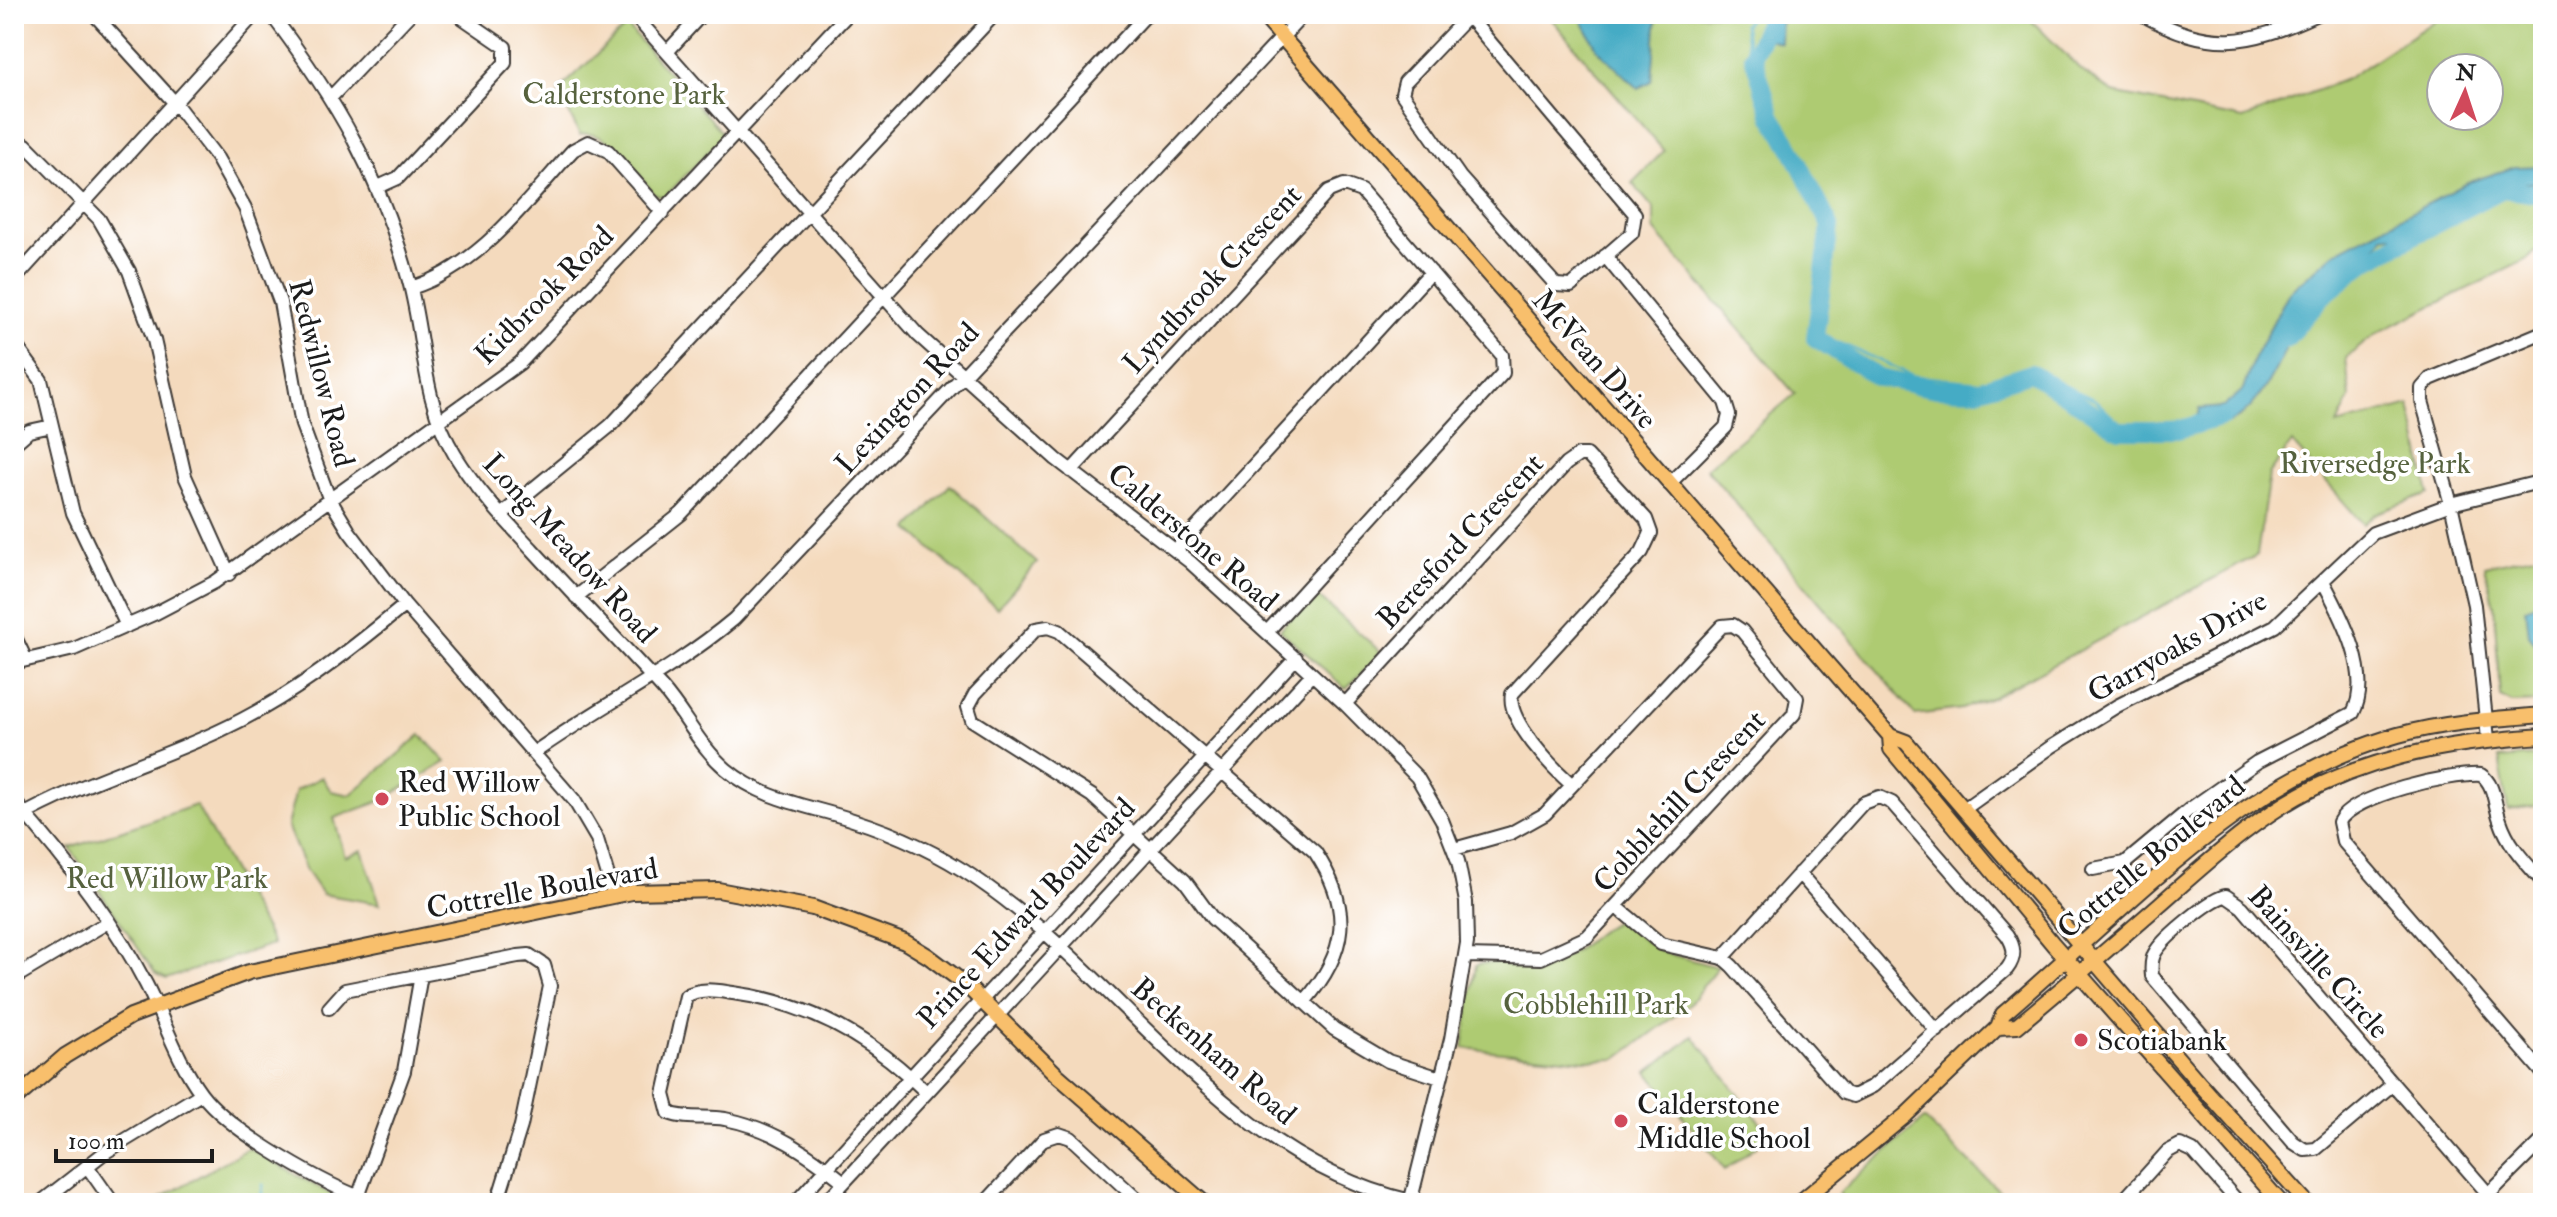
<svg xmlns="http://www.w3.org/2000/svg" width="2557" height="1217" font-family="'IM FELL Double Pica',serif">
<rect width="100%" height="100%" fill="#fff"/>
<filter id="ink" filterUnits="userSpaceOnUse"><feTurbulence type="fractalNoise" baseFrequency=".0125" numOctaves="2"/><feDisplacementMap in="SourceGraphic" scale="16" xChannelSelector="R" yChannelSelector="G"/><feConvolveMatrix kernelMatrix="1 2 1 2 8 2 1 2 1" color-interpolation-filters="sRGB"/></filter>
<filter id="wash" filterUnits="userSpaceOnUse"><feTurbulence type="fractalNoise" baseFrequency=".006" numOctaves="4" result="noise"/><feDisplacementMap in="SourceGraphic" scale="32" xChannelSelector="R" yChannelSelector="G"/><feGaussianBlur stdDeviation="1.8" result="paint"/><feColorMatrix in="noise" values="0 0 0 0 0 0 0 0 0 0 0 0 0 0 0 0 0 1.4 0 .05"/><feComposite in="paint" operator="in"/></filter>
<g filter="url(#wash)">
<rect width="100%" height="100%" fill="#f4dabd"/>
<path fill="#aecb72" stroke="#657447" stroke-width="2" fill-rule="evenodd" d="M1547,14H2025L2082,71L2113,93L2243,119L2346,79L2445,14H2543V244L2528,259L2377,333L2346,358L2350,398L2337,425L2410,405L2429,494L2377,513L2363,524L2292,443L2269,475L2257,555L1993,697L1962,709L1915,715L1706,468L1795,394L1654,230V209L1632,183L1664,151ZM2441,68H2489V116H2441Z
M627,26L724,135L665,197L655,195C637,174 610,127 580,135L558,91Z
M950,485L1037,563L997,608L909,529Z
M2543,553V702L2512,703L2500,697L2494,605L2484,566Z
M1312,591L1382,653L1346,689L1280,630Z
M421,735L446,762L381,801L334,818L345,857L362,850L380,904L322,894L306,871L287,826L296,790L322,777L331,791L350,795Z
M2534,756L2543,783V805L2508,810L2499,759Z
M196,805L273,944L166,979L155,973L70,848Z
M1617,921L1662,952L1717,967L1689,1005L1617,1059L1584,1060L1463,1048L1476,965C1498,958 1527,969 1552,962C1581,953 1593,931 1617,921Z
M1693,1036L1770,1135L1725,1170L1648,1072Z
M1924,1119L2012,1203H1847L1839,1193Z
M249,1148L346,1203H152Z"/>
<path fill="#45abc5" stroke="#306470" stroke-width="2" d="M1578,14H1657L1652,81L1638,88L1598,50Z
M1757,14H1781L1780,43L1768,39Z
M2543,166V181C2488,187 2446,214 2399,241L2391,235L2383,236C2372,261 2331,274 2311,300C2287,331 2258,451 2196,421L2199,409L2223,407L2243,390L2253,360L2289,292L2334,253L2469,182L2515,167Z
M2537,603L2543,606V635L2535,643L2529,635L2526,608Z"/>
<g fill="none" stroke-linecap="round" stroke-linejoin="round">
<path stroke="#45abc5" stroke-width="3" d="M1753,14L1744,24C1748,46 1753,96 1764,113C1787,147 1821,171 1827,216C1832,257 1805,296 1822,335L1914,376L1977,382L2019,372L2057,382L2095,400L2121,425L2196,421
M261,1203L263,1185"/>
<path stroke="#45abc5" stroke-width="18" d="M1771,14L1753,56L1772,117L1792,149L1830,226L1815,338L1879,378L1936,389L1978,390L2031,373L2119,430H2177L2223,417
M2286,339L2322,297L2368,260L2503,189L2536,194L2543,185"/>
</g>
</g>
<g filter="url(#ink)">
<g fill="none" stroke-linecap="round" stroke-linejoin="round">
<defs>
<path id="minor" d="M94,14L174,102L217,158L245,208L280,302L302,425L329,498L349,531L405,605L574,800L597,839L614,896
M271,14C337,101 380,174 409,281C425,340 422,401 455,455C476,489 505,520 532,549C575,596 619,641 662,688C685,714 699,746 726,769C764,801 808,805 853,820C897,834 940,854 978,880C1126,981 1226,1159 1411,1201
M633,14L918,335L1056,459L1190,562L1345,704L1417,777L1442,820L1458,861L1466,902L1467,943L1451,1039L1410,1203
M2141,14C2211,52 2247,46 2317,14
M1468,16L1635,214L1632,233L1571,286L1556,285L1460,177L1402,94L1405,82L1470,14
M667,52L702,14
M332,96L410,14
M14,140L26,145L99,219L129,271L154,340L185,476L229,574
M378,187L398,178L505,63V47L457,14
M1605,256L1725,402L1729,415L1726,427L1669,484
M14,280L255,14
M411,288C481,266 525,202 573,150L588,142L608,151L663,213
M14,343L41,380L73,513L127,626
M14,444L29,431L52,426
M1071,471L1329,191L1344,185L1361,191L1502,355L1503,373L1267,632
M501,515L610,426L995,14
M1176,550L1431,272
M576,597L681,514L1147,14
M14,635L25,658
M14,663L74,649L156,613L215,582L520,363L848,14
M1345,704L1566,464L1579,455H1587L1646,519L1651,533L1642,552L1512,694C1506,720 1553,768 1572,785
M2488,739L2474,605L2451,504L2422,401V388L2430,379L2543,332
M535,752C600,706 672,671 734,619L1304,14
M14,801C63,856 112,918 146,984C164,1019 177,1061 201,1093C231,1133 328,1187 375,1203
M1964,809L2051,747L2117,706L2275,626L2373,533L2451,504L2543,481
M14,820C79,783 150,763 217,732C287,700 346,654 405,605
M1454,849L1511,833L1545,814L1722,626L1733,625L1742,631L1797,698L1794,714L1587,937L1541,958L1467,956
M2093,869L2125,863L2190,809L2257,762L2353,713C2373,675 2342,617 2324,583
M1799,873L1937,1031
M2543,882C2526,863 2508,845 2500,820C2494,805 2495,784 2481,775C2451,773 2352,795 2339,822L2343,841L2543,1073
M2226,896L2242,907L2393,1084L2316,1149L2305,1150L2293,1142L2152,976C2151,967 2151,958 2156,951C2165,937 2211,898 2226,896Z
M1617,907L1661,944L1723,958L1732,966L1844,1093L1853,1096L1873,1086L2007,969C2016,957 2015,947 2007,935L1892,803L1879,797L1863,803L1723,958
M14,978L108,922
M1304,1002C1348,952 1353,909 1315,852L1059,631L1048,627L1036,629L975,694L968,707L972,720L1092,796L1185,881L1212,918L1334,1029L1388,1061L1440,1078
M329,1008L345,990L518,956L529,955L544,965L550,986L521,1126L497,1203
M2393,1084L2490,1196
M87,1166L113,1203
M844,1182C808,1153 772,1128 725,1119C707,1116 686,1120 669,1113L664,1094L686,996C700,987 718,991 733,993C809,1003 873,1039 926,1092
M358,1197L404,1071L421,975
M40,1203L104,1153L201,1094
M795,1203L1296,658
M825,1203L1312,674
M985,1203L1044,1139L1059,1134L1071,1138L1141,1203
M2121,1203L2167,1152L2180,1145L2193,1151L2239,1203
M2480,1203L2543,1140"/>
<path id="major" d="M1262,14L1890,736L1906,742L2200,1084L2307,1203
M1890,736L1891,749L2053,944L2281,1203
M1998,1027L2017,1026C2065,986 2113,945 2160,904C2209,861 2260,813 2320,785C2392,752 2465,741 2543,736
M14,1100L65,1056L131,1016L249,972L632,892L718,890L813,908L905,942L928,956L964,983L1056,1074L1204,1203
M1799,1203L1906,1115L1998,1027L2003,1014C2125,911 2239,779 2398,735C2446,722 2494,719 2543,715"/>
</defs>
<use href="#minor" stroke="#3c3834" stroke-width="16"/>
<use href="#major" stroke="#3c3834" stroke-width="18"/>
<use href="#minor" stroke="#fff" stroke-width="12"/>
<use href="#major" stroke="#f8bf6c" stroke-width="14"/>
</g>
</g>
<g fill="#d1495b" stroke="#fff" stroke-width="3">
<circle cx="382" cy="799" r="8"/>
<circle cx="2081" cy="1040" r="8"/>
<circle cx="1621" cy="1121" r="8"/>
</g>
<g text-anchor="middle" stroke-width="7" stroke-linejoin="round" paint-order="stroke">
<g font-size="30" fill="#56623e" stroke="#fff">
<text x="624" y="104">Calderstone Park</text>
<text x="2375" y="473">Riversedge Park</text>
<text x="167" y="888">Red Willow Park</text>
<text x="1596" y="1014">Cobblehill Park</text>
</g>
<g font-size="30" fill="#1c1c1c" stroke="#fff">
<text transform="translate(1212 279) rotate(-47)" y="10">Lyndbrook Crescent</text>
<text transform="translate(544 295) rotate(-45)" y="10">Kidbrook Road</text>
<text transform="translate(1595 359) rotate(49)" y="10">McVean Drive</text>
<text transform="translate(322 373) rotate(76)" y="10">Redwillow Road</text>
<text transform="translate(907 398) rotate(-47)" y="10">Lexington Road</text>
<text transform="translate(1193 537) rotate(40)" y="10">Calderstone Road</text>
<text transform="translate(1460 541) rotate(-47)" y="10">Beresford Crescent</text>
<text transform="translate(570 548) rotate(48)" y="10">Long Meadow Road</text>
<text transform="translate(2177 646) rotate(-29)" y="10">Garryoaks Drive</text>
<text transform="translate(1679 801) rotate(-47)" y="10">Cobblehill Crescent</text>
<text transform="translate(2151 857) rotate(-40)" y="10">Cottrelle Boulevard</text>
<text transform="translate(542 888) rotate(-10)" y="10">Cottrelle Boulevard</text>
<text transform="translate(1026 913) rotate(-47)" y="10">Prince Edward Boulevard</text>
<text transform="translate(2319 962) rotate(48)" y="10">Bainsville Circle</text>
<text transform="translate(1214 1051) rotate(41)" y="10">Beckenham Road</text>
</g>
<g font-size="30" fill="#1c1c1c" stroke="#fff" text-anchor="start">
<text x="398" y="792">Red Willow<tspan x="398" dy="34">Public School</tspan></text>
<text x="2097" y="1050">Scotiabank</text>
<text x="1637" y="1114">Calderstone<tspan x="1637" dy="34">Middle School</tspan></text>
</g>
</g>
<rect width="2557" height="1217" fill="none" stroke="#fff" stroke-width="48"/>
<g transform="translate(2465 92) rotate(3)"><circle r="38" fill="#ffffff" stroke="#a4a4a4" stroke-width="2"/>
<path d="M0-6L14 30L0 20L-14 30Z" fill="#d1495b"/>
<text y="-12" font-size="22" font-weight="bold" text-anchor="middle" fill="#1c1c1c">N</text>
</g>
<path d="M56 1149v12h156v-12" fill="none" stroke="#1c1c1c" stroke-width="4"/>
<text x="68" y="1149" font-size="24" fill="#1c1c1c" stroke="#ffffff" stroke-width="6" paint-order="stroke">100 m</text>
</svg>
